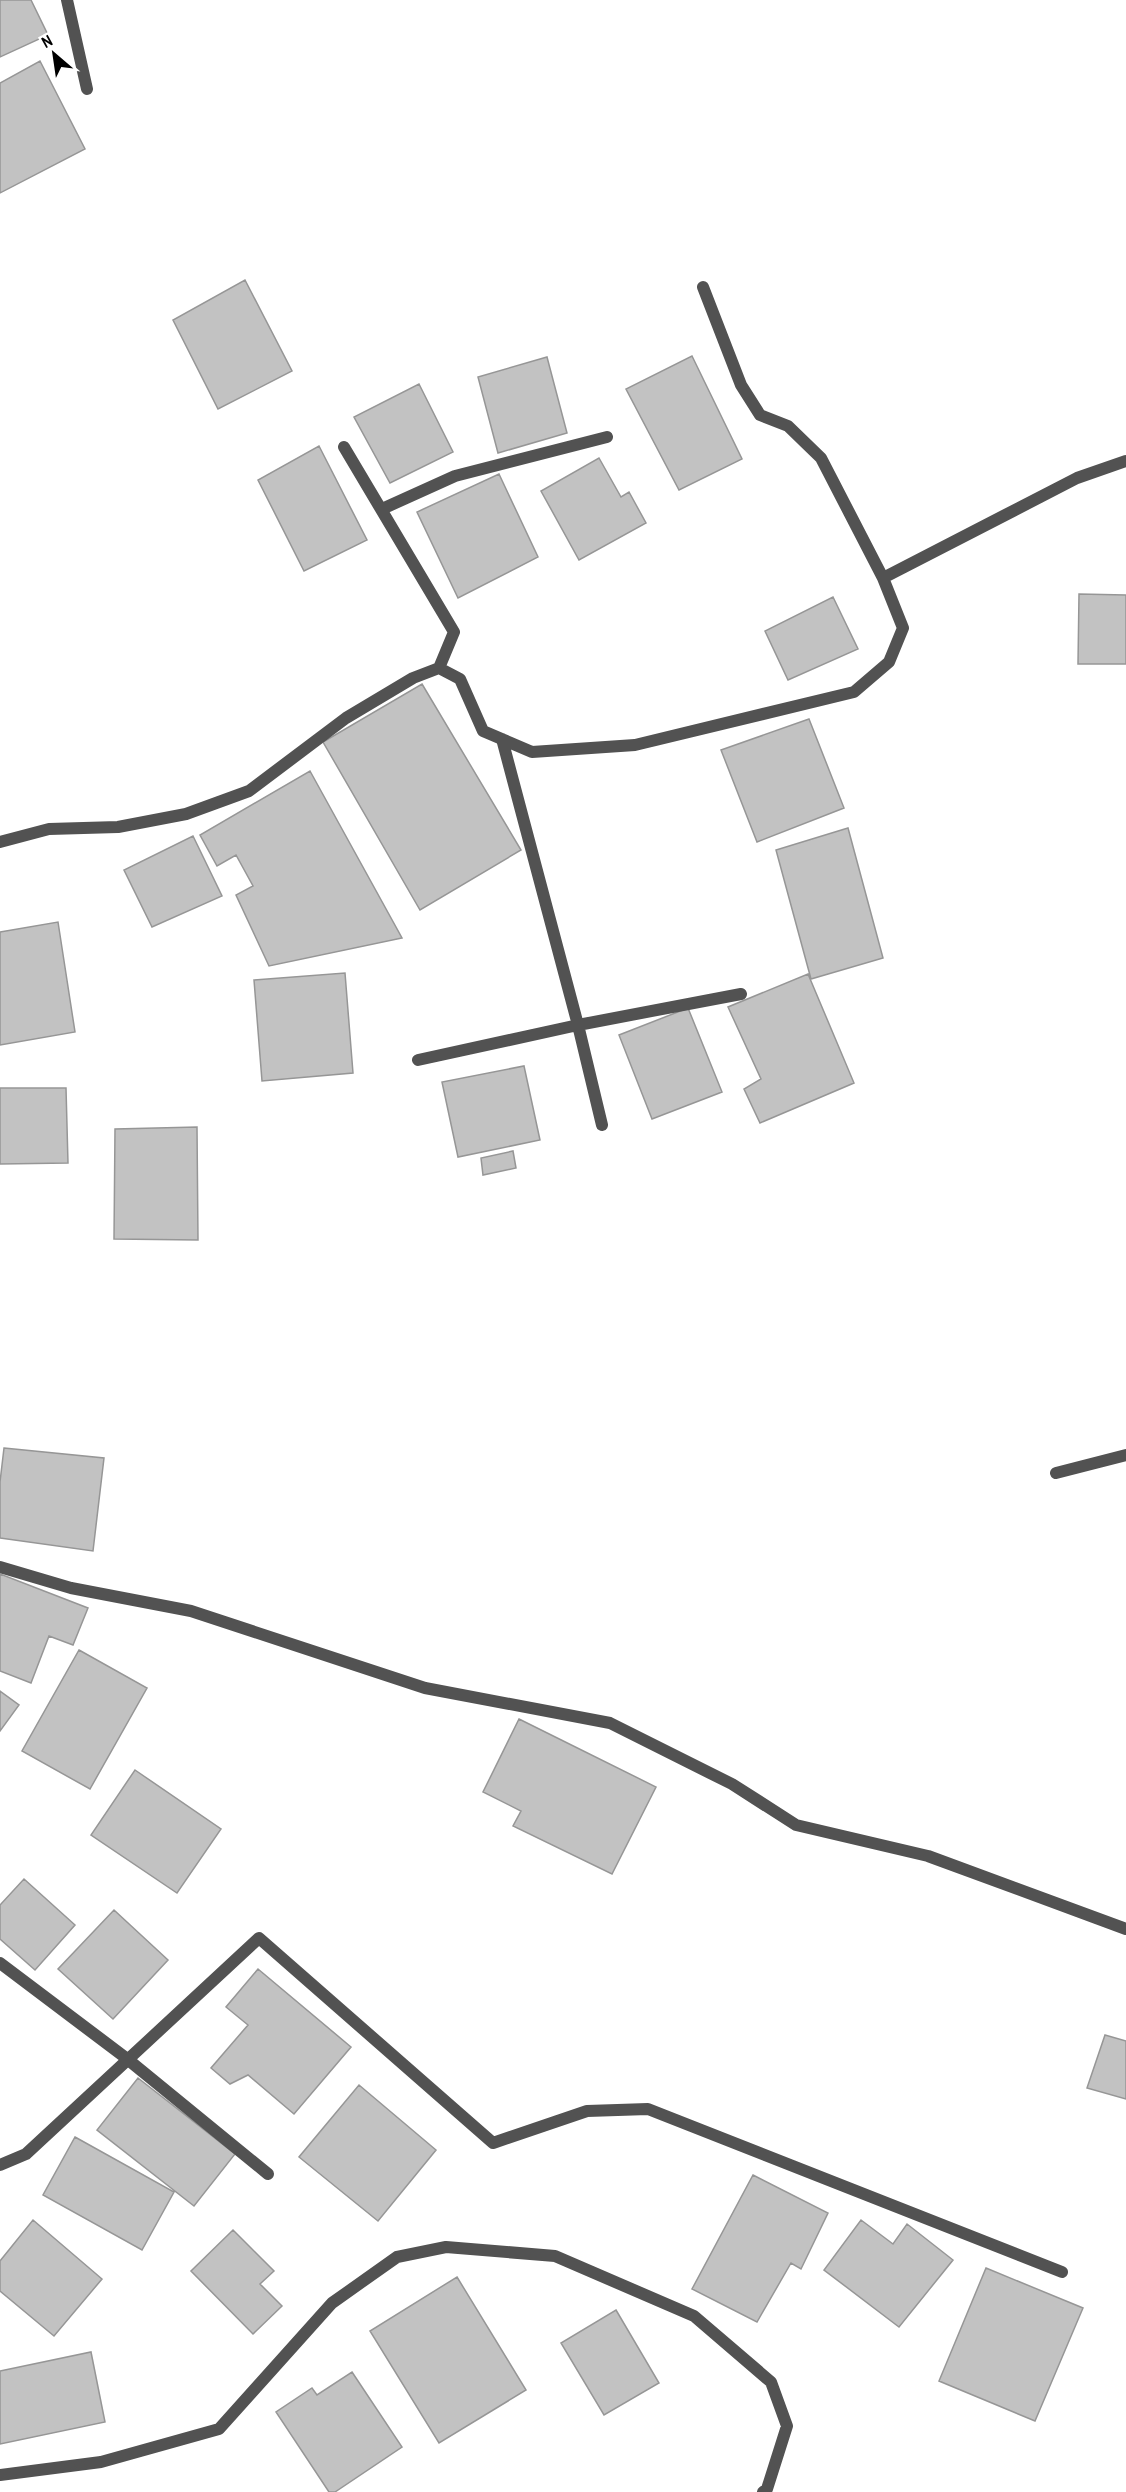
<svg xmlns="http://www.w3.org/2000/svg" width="1126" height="2492" font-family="'Archivo Narrow',sans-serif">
<rect width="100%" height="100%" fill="#fff"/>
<path fill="#c2c2c2" stroke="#969696" stroke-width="1.5" d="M0,0H31L48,35L0,57Z
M40,61L85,149L0,193V83Z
M245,280L292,371L218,409L173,320Z
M692,356L742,459L679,490L626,389Z
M547,357L567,433L498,453L478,377Z
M419,384L453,452L390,483L354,417Z
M319,446L367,540L304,571L258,480Z
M599,458L621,497L629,492L646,523L579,560L541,491Z
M499,474L538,557L458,598L417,512Z
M1079,594L1126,595V664H1078Z
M833,597L858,649L788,680L765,631Z
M422,684L521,850L420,910L323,742Z
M809,719L844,808L757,842L721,750Z
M310,771L402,938L269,966L236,895L253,886L236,855L217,866L200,835Z
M848,828L883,958L811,979L776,850Z
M193,836L222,896L152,927L124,870Z
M58,922L75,1032L0,1045V932Z
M345,973L353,1073L262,1081L254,980Z
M808,974L854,1083L760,1123L744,1089L761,1079L728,1007Z
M688,1008L722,1092L652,1119L619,1035Z
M524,1066L540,1140L458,1157L442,1082Z
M0,1088H66L68,1163L0,1164Z
M197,1127L198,1240L114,1239L115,1129Z
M513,1151L516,1168L483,1175L481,1158Z
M4,1448L104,1458L93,1551L0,1538V1482Z
M0,1574L88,1608L73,1645L49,1636L31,1683L0,1671Z
M79,1650L147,1688L90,1789L22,1751Z
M0,1691L19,1705L0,1731Z
M519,1719L656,1787L612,1874L513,1826L521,1811L483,1792Z
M135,1770L221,1829L177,1893L91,1835Z
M24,1879L75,1925L35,1970L0,1939V1905Z
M114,1910L168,1960L113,2019L58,1969Z
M258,1969L351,2047L294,2114L248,2075L230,2084L211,2068L248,2025L226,2007Z
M1105,2035L1126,2041V2099L1087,2088Z
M138,2078L235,2154L194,2206L97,2130Z
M359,2085L436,2150L378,2221L299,2157Z
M75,2137L174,2192L142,2250L43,2195Z
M753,2175L828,2213L801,2269L791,2263L757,2322L692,2289Z
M33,2220L102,2279L54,2336L0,2291V2261Z
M861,2220L893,2244L907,2224L953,2260L899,2327L824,2270Z
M233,2230L274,2271L260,2284L282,2306L253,2334L191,2271Z
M986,2268L1083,2308L1035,2421L939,2381Z
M457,2277L526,2390L439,2443L370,2331Z
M616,2310L659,2383L604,2415L561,2343Z
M91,2352L105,2422L0,2444V2371Z
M352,2372L402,2447L335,2492H329L276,2412L312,2388L317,2395Z"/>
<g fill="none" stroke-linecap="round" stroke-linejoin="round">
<path stroke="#525252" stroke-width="12" d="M67,0L87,89
M344,447L454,632L439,668
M382,509L455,476L607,437
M883,578L1077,478L1126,461
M502,739L578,1025L602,1125
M0,842L49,829L118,827L186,814L249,791L346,718L413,678L439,668L460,679L483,731L532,752L635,745L854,692L889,662L903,628L883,578L821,458L788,426L760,415L741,385L703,287
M418,1060L578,1025L741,994
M1056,1473L1126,1455
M0,1567L71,1588L191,1611L425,1688L610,1723L732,1784L796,1825L928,1856L1126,1929
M0,1963L126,2058L268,2174
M0,2165L26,2154L259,1938L493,2143L587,2111L648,2109L1062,2272
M0,2475L101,2462L219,2429L332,2303L397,2257L446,2247L555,2256L694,2316L771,2382L787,2426L767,2489L763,2492"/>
</g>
<g transform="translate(54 54) rotate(331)" stroke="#ffffff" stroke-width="4.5" paint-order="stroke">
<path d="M0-4.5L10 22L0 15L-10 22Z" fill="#000000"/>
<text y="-9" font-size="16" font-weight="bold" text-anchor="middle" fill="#000000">N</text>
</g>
</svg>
